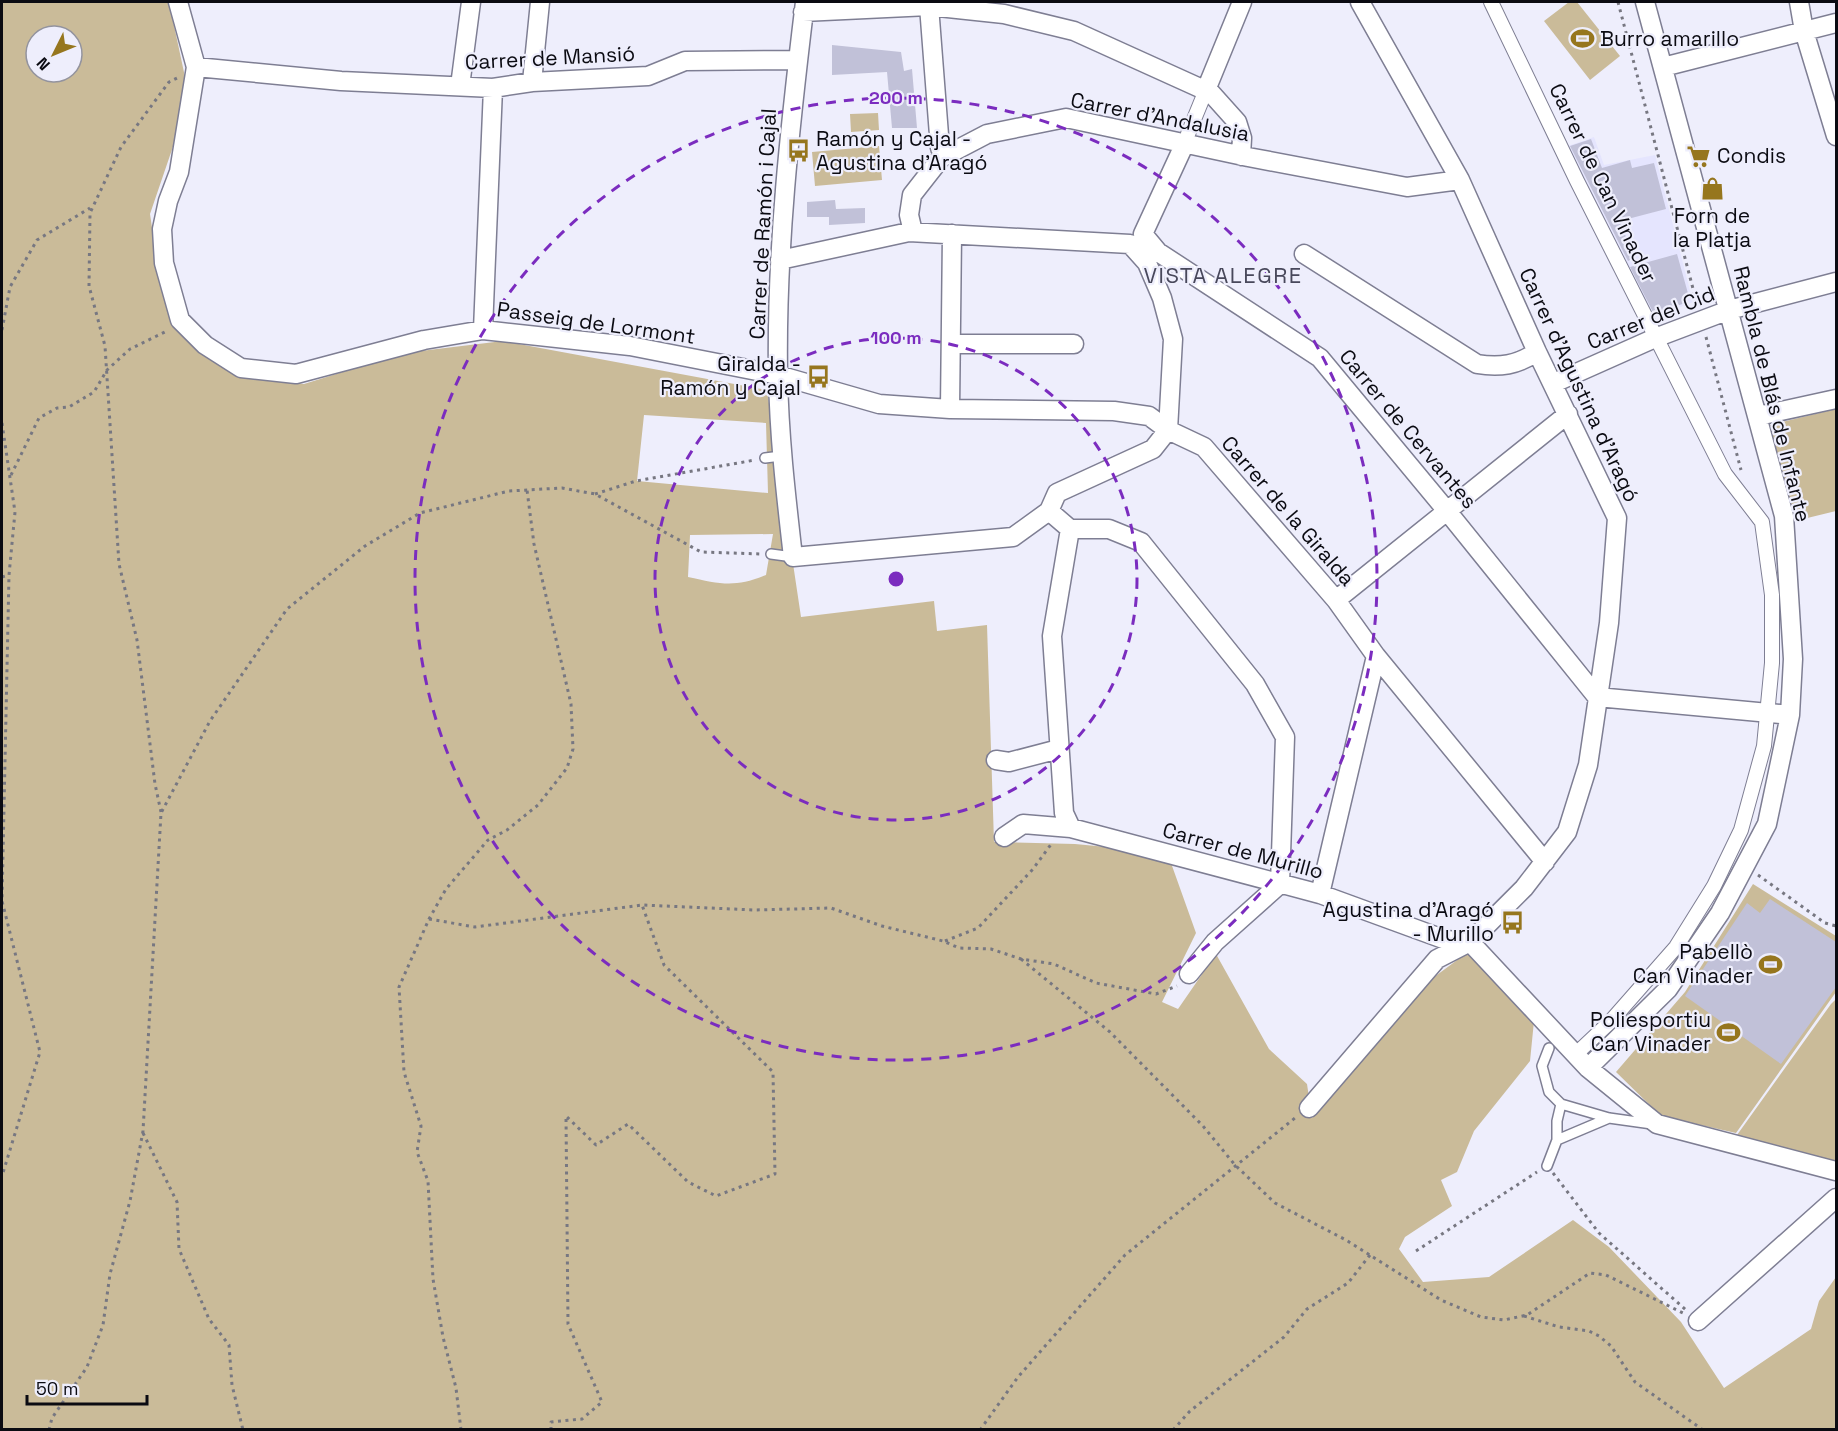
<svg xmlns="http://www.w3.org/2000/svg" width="1838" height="1431" font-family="'Space Grotesk',sans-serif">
<rect width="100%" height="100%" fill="#eeeefc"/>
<path fill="#e5e5fe" d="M1594,137L1604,165L1655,155L1693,302L1651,319L1568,146Z"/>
<path fill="#cabb99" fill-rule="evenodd" d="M2,2H169L185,77L179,129L150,214L161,289L175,326L235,376L304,384L404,353L503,341L767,390L801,617L934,601L937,631L987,625L994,842L1075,844L1117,848L1171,863L1196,933L1162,1002L1178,1009L1216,954L1269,1049L1307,1084L1312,1118L1422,986L1468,952L1535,1011L1530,1061L1474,1131L1457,1172L1441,1180L1452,1206L1405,1237L1399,1249L1423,1282L1489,1277L1573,1220L1609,1247L1681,1322L1724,1388L1811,1329L1819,1301L1836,1277V1429L2,1430ZM36,36H72V72H36ZM644,415L766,423L768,493L637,481ZM773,534L766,575C735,588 720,584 688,577L690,535Z
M1569,2H1577L1620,56L1590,80L1544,21Z
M878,113L879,130L851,132L850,114Z
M879,146L882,180L815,186L812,152Z
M1836,409V511L1795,521L1770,425Z
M1753,884L1836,936V992L1736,1133L1661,1116L1616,1072L1685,992Z
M1836,999V1165L1737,1135L1831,1004Z"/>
<path fill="#c1c1d8" d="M832,45L901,52L904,71L912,69L917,128H892L887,72L832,75Z
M1591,139L1602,168L1630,160L1632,168L1654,163L1666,209L1620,221L1634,258L1628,261L1570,146Z
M835,200L836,209L865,208V223L829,225V217H807V202Z
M1677,254L1689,297L1686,298L1688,302L1654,314L1630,267Z
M1770,899L1836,942V987L1781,1064L1685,996L1747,903L1760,913Z"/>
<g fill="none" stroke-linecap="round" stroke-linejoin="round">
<defs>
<path id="service" d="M765,458L781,456
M771,554L793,557
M1549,1048L1542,1066L1549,1092L1561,1104L1609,1118L1652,1124
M1557,1140L1609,1118
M1547,1166L1557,1140V1121L1561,1104"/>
<path id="pedestrian" d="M1491,2L1577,181L1725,474L1762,522L1772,595V663L1764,746L1741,830L1714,886L1676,947L1610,1022L1576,1054
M1188,134L1206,90"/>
<path id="minor" d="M178,2L196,67L179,172L168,201L162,229L164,263L180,320L205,345L241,368L296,374L424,340L483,330L630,346L778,375L879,404L950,409L1114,411L1149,416L1168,430L1204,447L1336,600L1376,656L1545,862
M1799,2L1804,31L1836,136
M929,6L940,148
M803,12L929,6L1004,14L1074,31L1211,93L1237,122L1242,138L1241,156
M196,67L341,81L493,88L532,82L648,76L685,61L797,60
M1663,67L1836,23
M532,82L540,2
M460,86L471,2
M1206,90L1242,2
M1185,143L1143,234L1158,252L1320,358L1447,511L1597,697L1790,715
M913,232L909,215L912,195L941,158L987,134L1066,118L1248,157L1407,187L1460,180
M1304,254L1477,364C1500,368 1517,365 1537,352
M780,260L909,232L1130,244L1147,263L1162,298L1173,339L1168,430L1153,449L1057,493L1049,511L1013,537L793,557C786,496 779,436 778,375C776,250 790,126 805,2
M483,330L493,88
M951,344H1074
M1554,383L1655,338L1729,310L1836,282
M950,409L952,234
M1758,416L1836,399
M1049,511L1070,529L1052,636L1064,813L1071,828
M1070,529H1109L1141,542L1255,684L1285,737L1280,884L1215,942L1189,974
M1336,600L1568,414
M996,760L1009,762L1059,749
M1004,837L1023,824L1071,828L1320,894L1446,940L1470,942
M1320,894L1376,656
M1470,942L1588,1068L1657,1124L1836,1171
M1588,1068L1668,989L1720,913L1767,824L1790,715L1793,659L1784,516L1645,2
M1309,1108L1437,959L1470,942L1524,888L1567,832L1588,765L1609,623L1617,518L1537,352L1460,180L1360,2
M1698,1321L1836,1198"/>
</defs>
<use href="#service" stroke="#7e7e93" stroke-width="12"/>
<use href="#pedestrian" stroke="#7e7e93" stroke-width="16"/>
<use href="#minor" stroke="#7e7e93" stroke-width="21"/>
<path stroke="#777781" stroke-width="3" stroke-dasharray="3 4.5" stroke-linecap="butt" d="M1618,2L1697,304
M2,330L10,287L37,240L90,208
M1706,337L1741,470
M2,423L15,512L9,575L2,901L40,1052L2,1176
M11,475L39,418L57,408L69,407L94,392L107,370L130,349L167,331
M595,494L636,481L755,460
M2,577L9,575
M161,812L155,784L137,640L119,564L105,346L89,286L90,213L121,147L169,82L179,77
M1758,875L1825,923L1836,926
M429,919L475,927L642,905L754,910L831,908L882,926L943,941L959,948L991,949L1021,959L1054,964L1096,983L1156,994L1177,986
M945,941L978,928L1033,869L1052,843
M1021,959L1110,1032L1203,1126L1235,1165L1275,1203L1346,1240L1441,1300L1481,1317L1504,1320L1527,1315L1590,1273L1606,1275L1683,1313
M143,1133L177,1202L179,1249L209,1319L229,1345L232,1385L243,1430
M1553,1173L1599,1233L1686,1310
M1416,1251L1537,1172
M1524,1316L1559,1327L1589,1331L1599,1336L1611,1346L1635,1382L1703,1430
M49,1430L52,1418L87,1367L103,1325L110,1274L130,1201L143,1131L161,813L210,721L287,609L365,546L420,513L509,491L562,488L595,494L701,552L761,554
M461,1430L456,1388L443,1337L433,1279L428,1181L417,1152L421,1126L404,1072L399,987L429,919L446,889L488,840L507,830L538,805L567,768L573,749L571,704L534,544L527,490
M551,1430V1422L582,1419L602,1402L568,1324L566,1116L596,1145L628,1124L688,1182L716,1196L775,1174L773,1072L664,965L642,905
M980,1430L1018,1377L1125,1255L1295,1118
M1173,1430L1190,1411L1284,1337L1307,1309L1348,1283L1370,1255"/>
<use href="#service" stroke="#fff" stroke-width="9"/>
<use href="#pedestrian" stroke="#fff" stroke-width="14"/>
<use href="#minor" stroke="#fff" stroke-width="18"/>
</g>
<g fill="none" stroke="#7b2cbf" stroke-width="3" stroke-dasharray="10 8">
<circle cx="896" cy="579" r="241"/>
<circle cx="896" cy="579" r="481"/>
</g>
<defs>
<symbol id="stadium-bare" viewBox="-9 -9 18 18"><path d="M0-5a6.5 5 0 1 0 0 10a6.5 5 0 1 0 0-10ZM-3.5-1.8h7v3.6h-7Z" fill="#96761e" stroke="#eeeefc" stroke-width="2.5" paint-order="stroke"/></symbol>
<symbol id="bus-bare" viewBox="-9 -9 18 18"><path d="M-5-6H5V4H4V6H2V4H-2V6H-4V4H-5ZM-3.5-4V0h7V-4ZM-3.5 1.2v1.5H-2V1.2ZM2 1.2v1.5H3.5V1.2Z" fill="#96761e" stroke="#eeeefc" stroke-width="2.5" paint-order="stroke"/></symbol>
<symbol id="supermarket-bare" viewBox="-9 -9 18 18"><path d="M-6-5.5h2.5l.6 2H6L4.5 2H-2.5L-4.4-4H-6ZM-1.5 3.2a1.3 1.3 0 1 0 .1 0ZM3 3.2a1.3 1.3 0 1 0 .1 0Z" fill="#96761e" stroke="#eeeefc" stroke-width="2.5" paint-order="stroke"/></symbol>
<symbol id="shop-bare" viewBox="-9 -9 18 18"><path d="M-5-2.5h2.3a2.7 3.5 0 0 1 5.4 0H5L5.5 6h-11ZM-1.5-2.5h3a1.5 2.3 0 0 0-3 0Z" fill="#96761e" stroke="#eeeefc" stroke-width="2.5" paint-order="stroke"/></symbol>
</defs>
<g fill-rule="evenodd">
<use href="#stadium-bare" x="1566" y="22" width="33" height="33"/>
<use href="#bus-bare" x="782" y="134" width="33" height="33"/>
<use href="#supermarket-bare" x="1682" y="140" width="33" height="33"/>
<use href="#shop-bare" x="1696" y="172" width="33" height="33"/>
<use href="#bus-bare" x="802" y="360" width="33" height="33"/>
<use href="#bus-bare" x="1496" y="906" width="33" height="33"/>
<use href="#stadium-bare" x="1754" y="948" width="33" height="33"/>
<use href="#stadium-bare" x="1712" y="1016" width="33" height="33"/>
</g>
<g text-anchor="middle" stroke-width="4.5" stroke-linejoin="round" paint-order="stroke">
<g font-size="21" fill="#0b0b12" stroke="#eeeefc" text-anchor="end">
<text x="1600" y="46" text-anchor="start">Burro amarillo</text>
<text x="816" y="146" text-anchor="start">Ramón y Cajal -<tspan x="816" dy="24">Agustina d'Aragó</tspan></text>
<text x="1717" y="163" text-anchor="start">Condis</text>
<text x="1712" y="223" text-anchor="middle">Forn de<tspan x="1712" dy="24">la Platja</tspan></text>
<text x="801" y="371">Giralda -<tspan x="801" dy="24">Ramón y Cajal</tspan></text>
<text x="1494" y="917">Agustina d'Aragó<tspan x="1494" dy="24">- Murillo</tspan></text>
<text x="1753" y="959">Pabellò<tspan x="1753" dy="24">Can Vinader</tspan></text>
<text x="1711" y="1027">Poliesportiu<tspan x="1711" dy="24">Can Vinader</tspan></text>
</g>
<g font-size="21" fill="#0b0b12" stroke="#eeeefc">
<text transform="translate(550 58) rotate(-3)" y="7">Carrer de Mansió</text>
<text transform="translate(1160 117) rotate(11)" y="7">Carrer d'Andalusia</text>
<text transform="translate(1603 183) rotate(64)" y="7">Carrer de Can Vinader</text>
<text transform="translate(763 224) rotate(-87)" y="7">Carrer de Ramón i Cajal</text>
<text transform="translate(1651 318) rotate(-22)" y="7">Carrer del Cid</text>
<text transform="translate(596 323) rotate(8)" y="7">Passeig de Lormont</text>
<text transform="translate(1579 385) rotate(65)" y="7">Carrer d'Agustina d'Aragó</text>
<text transform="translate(1772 394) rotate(76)" y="7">Rambla de Blás de Infante</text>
<text transform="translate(1408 429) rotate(50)" y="7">Carrer de Cervantes</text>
<text transform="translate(1288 511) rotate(49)" y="7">Carrer de la Giralda</text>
<text transform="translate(1243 851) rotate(15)" y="7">Carrer de Murillo</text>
</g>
<g font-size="22" letter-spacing="1.5" fill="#48485b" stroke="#eeeefc">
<text x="1223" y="283">VISTA ALEGRE</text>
</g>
</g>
<circle cx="896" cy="579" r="9" fill="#7b2cbf" stroke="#eeeefc" stroke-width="3"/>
<g font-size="18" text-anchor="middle" font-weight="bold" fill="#7b2cbf" stroke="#eeeefc" stroke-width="4.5" stroke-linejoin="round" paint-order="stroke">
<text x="896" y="104">200 m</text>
<text x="896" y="344">100 m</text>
</g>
<rect width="1838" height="1431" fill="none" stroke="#0b0b12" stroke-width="6"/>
<g transform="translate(54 54) rotate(227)"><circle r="28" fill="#eeeefc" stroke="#93939e" stroke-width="1.5"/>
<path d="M0-4.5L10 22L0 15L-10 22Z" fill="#96761e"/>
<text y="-9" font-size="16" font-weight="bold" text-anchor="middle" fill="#0b0b12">N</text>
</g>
<path d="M27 1395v9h120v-9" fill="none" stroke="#0b0b12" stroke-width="3"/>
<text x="36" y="1395" font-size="18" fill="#0b0b12" stroke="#eeeefc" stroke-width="4.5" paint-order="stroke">50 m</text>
</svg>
